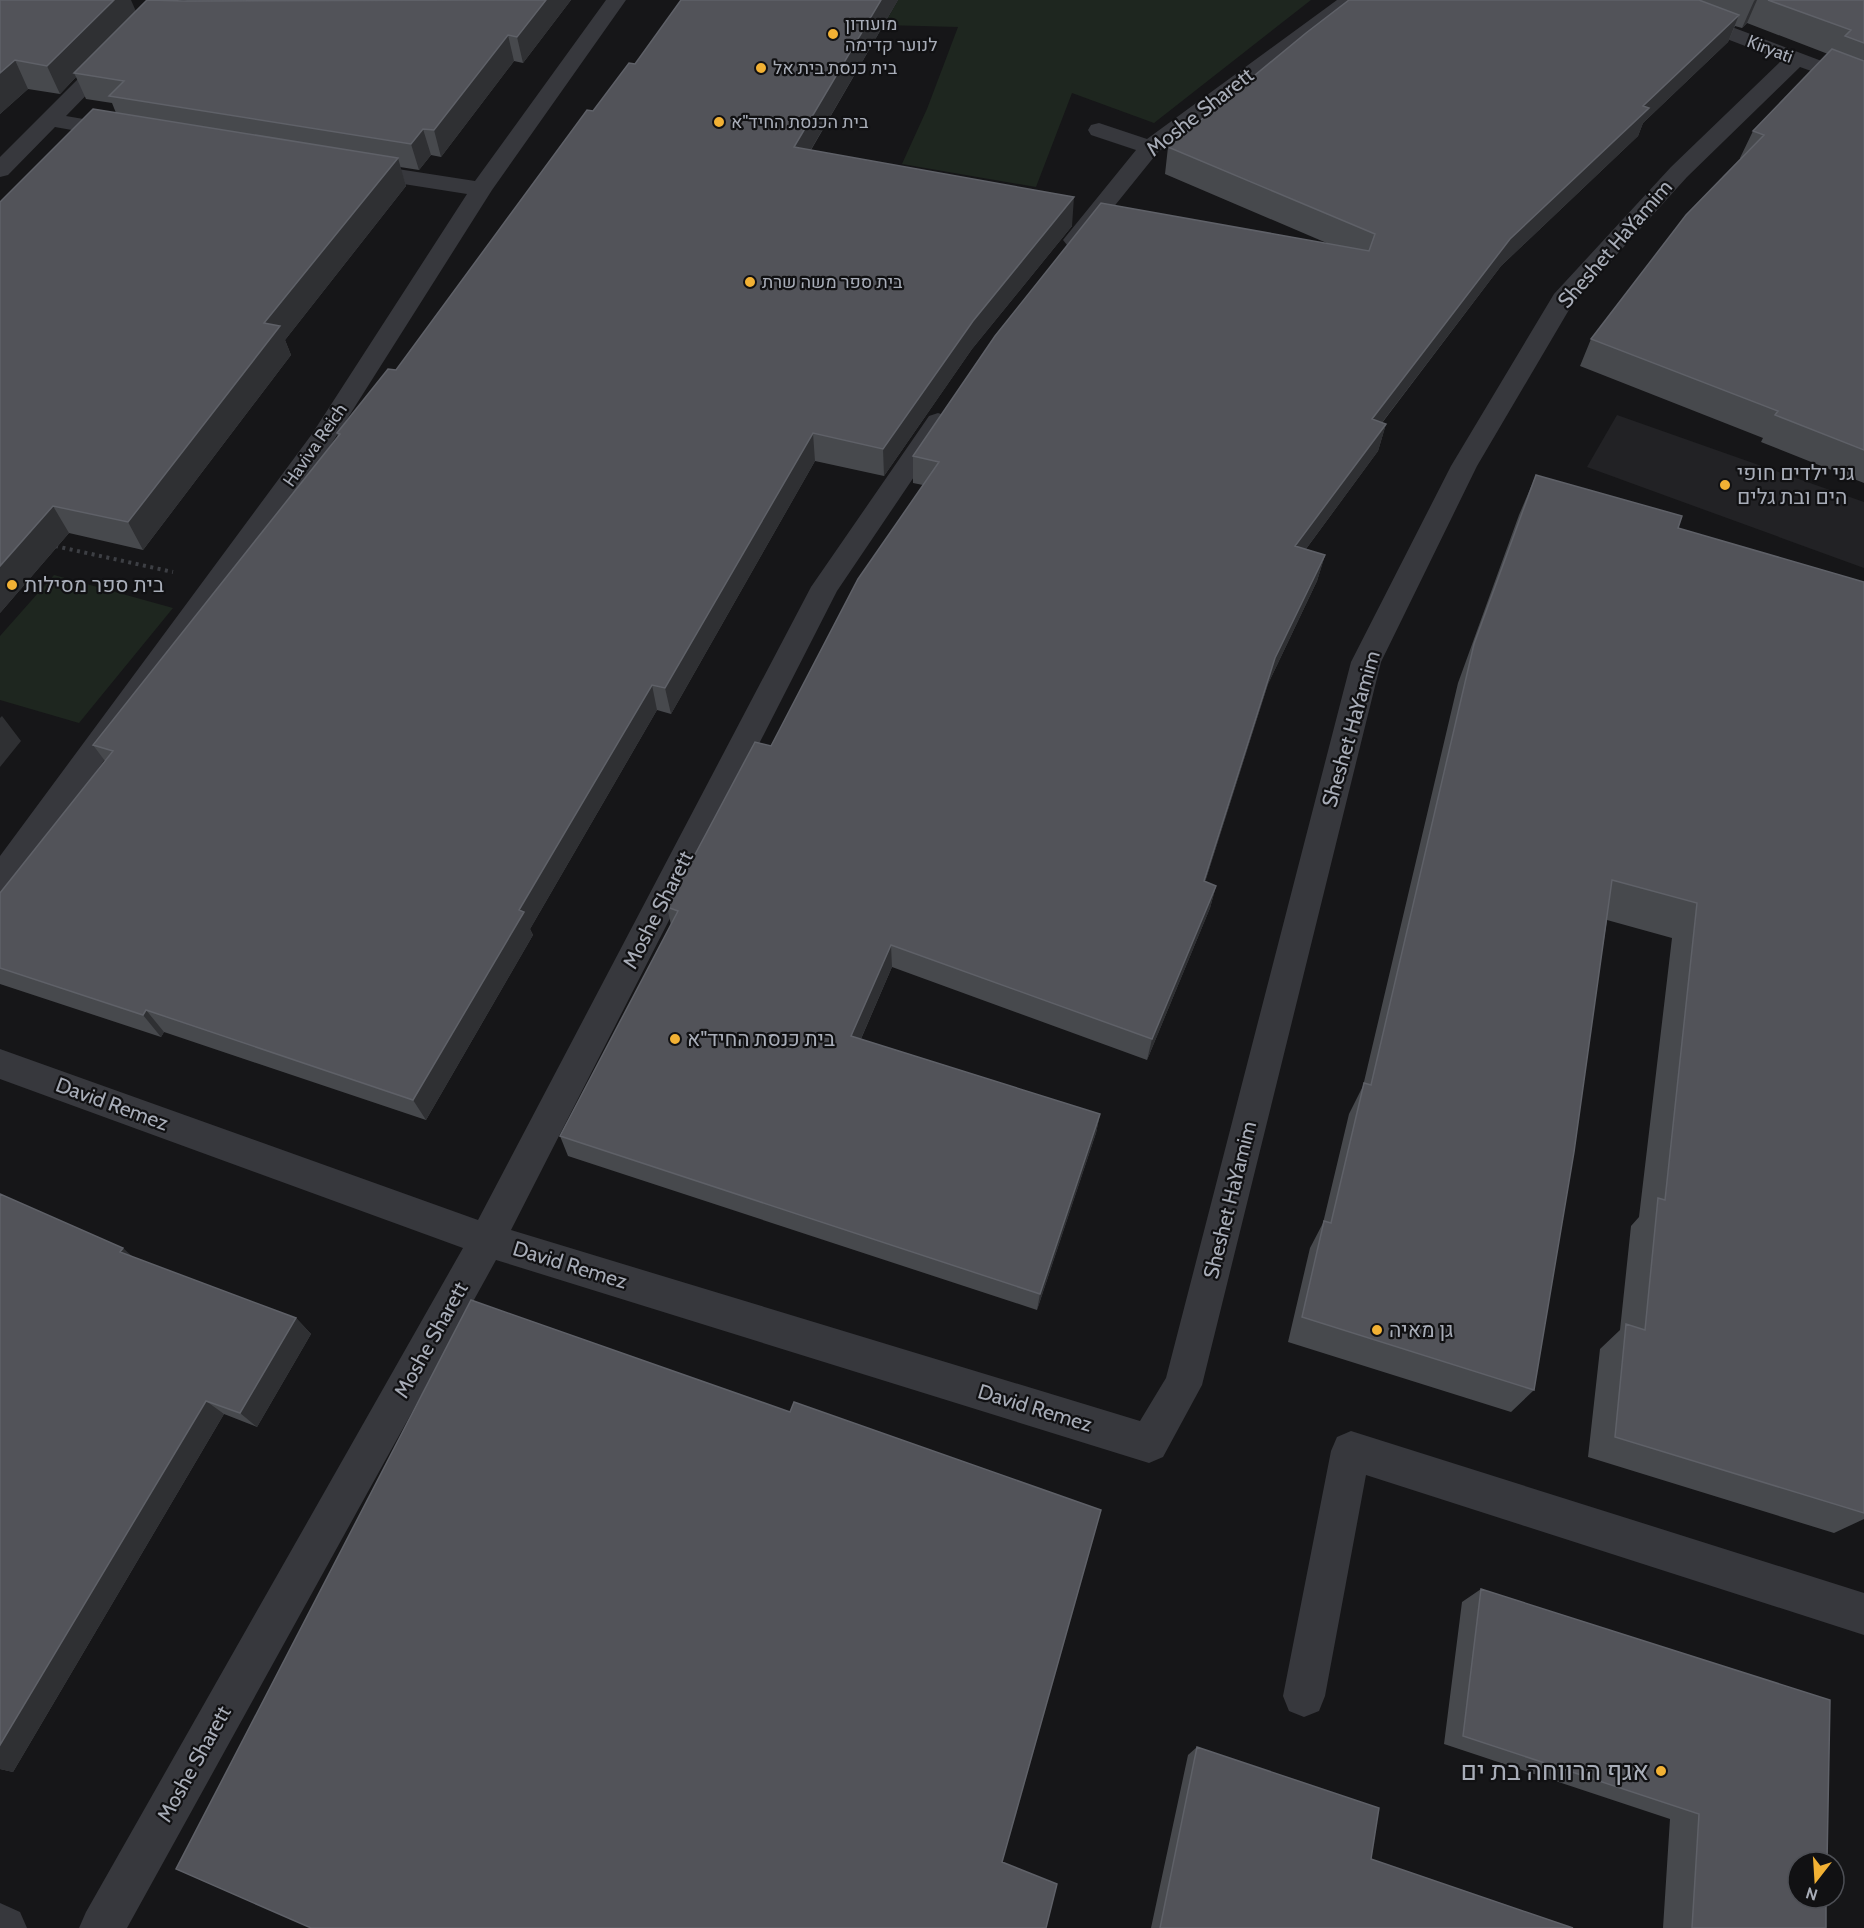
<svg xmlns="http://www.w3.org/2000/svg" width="1864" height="1928" font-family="Cabin,Heebo,sans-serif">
<rect width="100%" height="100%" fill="#161618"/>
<path fill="#222225" d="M1617,415L1864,502V568L1587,467Z"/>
<path fill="#1e261f" d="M898,0H1311L1154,123L1072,93L1036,187L902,164L927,109L958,27L884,25Z
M54,575L173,608L79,723L0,700V636Z"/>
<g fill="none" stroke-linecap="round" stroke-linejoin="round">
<path stroke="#3d3f44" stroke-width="4" stroke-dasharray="3 4.5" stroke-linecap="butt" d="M55,546L173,572"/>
<path fill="#37383d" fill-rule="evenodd" d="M157,0H179L66,116L130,127L133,132L130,137L122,139L55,127L8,175L0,177V157Z
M606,0H626L492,190L330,446L11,890L0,894V856L312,434L467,194L359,177L351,175L348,170L351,165L359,163L475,181Z
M1337,0H1360L1158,152L1083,245L1075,247L1067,245L1063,240L1067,235L1136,150L1091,135L1088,130L1091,125L1099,123L1147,139Z
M1632,0H1661L1864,77V90L1800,67L1687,177L1573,303L1477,466L1381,662L1202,1385L1163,1457L1149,1463L496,1260L127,1928H79L86,1912L463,1248L0,1079V1049L478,1220L811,587L929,416L938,413L947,416L951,422L947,428L837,591L511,1230L1140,1421L1166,1378L1351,662L1451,466L1554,294L1671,167L1782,60L1635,4Z
M1351,1431L1864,1593V1635L1366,1475L1325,1696L1319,1711L1304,1717L1289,1711L1283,1696L1331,1451L1337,1437Z
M0,1903L20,1912L27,1928H0Z"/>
</g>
<path fill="#47494d" d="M0,0L136,11L187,0H571L523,63L514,61L441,157L431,155L419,170L400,167L406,186L285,340L291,355L143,550L69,533L0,613L116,113L112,103L86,99L76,77L60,94L28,89L0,114Z
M681,0H898L811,150L1072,226L972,349L884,476L815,461L671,714L657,710L530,929L533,935L426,1120L164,1032L161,1037L0,984V893L105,761L93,745L338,437L337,433L396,370L593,111L635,64Z
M1349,0H1864V483L1761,442L1763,438L1580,366L1591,339L1741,159L1740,158L1753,131L1828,54L1747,23L1742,28L1735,26L1728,42L1643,123L1638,136L1501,266L1382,423L1386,424L1378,451L1306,549L1325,555L1317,581L1268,684L1205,882L1216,886L1210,908L1147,1060L892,967L861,1039L1100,1114L1096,1133L1037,1310L568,1156L560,1136L671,925L667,907L771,746L923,485L913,483V456L1329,244L1165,174L1168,147Z
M1536,475L1678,528L1864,582V1519L1834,1533L1588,1457L1600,1349L1620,1330L1631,1226L1639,1217L1672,938L1607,920L1534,1390L1511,1412L1288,1342L1310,1248L1323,1223L1349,1114L1363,1086L1458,683L1519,515Z
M0,1194L134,1258L296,1318L311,1334L257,1427L224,1414L13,1772L0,1769Z
M1481,1589L1826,1928H1663L1670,1819L1444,1744L1462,1602Z
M1197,1747L1371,1859L1573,1928H1151L1188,1755Z"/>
<path fill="#2f3033" d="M114,0H131L138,16L74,73L76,77L60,94L47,66Z
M546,0H571L523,63L517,37Z
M881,0H898L796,175L794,147Z
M1755,0H1757L1747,23L1742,28L1754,1Z
M1739,15L1728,42L1643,123L1638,136L1501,266L1364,446L1372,419L1510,239L1643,106Z
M508,35L514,61L441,157L434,130Z
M15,60L28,89L0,114V73Z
M423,129L431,155L419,170L411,144Z
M398,158L406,186L285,340L291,355L143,550L128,522L264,323Z
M1074,197L1072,226L972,349L884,476L883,449L973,321Z
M1386,424L1378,451L1289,572L1295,546Z
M813,433L815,461L671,714L665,688Z
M53,506L69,533L0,613V566Z
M1325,555L1317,581L1268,684L1198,904L1204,881L1275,658Z
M652,685L657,710L530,929L533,935L426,1120L413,1100L519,910Z
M2,716L21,741L0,767V718Z
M1216,886L1210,908L1147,1060L1152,1039Z
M891,945L892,967L853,1057L851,1036Z
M146,1010L164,1032L161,1037L143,1015Z
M1100,1114L1096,1133L1037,1310L1040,1294Z
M123,1248L142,1265L120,1252Z
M296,1318L311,1334L257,1427L240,1413Z
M206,1401L224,1414L13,1772L0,1769V1745Z"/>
<path fill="#525359" stroke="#5f6168" stroke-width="1.5" d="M0,0H114L47,66L15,60L0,73Z
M147,0L186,1L546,0L517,37L508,35L434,130L423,129L411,144L109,96L124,81L74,73Z
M681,0H881L794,147L1074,197L973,321L883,449L813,433L665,688L652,685L519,910L524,912L413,1100L146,1010L143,1015L0,968V893L113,751L93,745L340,434L337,433L388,369L396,370L587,110L593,111L629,63L635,64Z
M1349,0H1699L1739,15L1643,106L1649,108L1510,239L1372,419L1386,424L1295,546L1325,555L1275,658L1204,881L1216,886L1152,1039L891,945L851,1036L1100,1114L1040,1294L560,1136L678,911L667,907L755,742L771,746L858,579L939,462L913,456L995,336L1101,203L1369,251L1375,234L1168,147L1306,33Z
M1768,0H1864V43L1845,36L1851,30Z
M1832,49L1864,61V450L1775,415L1778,411L1591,339L1686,215L1764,135L1753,131Z
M93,109L398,158L264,323L280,326L128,522L53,506L0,566V202Z
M1536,475L1682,516L1678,528L1864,582V1513L1615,1437L1626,1324L1645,1330L1658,1198L1665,1200L1697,903L1612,880L1574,1152L1534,1390L1302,1317L1324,1221L1331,1223L1364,1083L1371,1085L1474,644Z
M0,1194L123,1248L120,1252L296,1318L240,1413L206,1401L0,1745Z
M471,1300L790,1412L794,1402L1101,1510L1002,1862L1057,1884L1046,1928H311L176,1869Z
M1481,1589L1830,1700L1827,1862H1798V1898H1826V1928H1692L1699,1814L1463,1736Z
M1197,1747L1379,1808L1371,1859L1573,1928H1160Z"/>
<g fill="#f2b134" stroke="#111113" stroke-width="2">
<circle cx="833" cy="34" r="6"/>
<circle cx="761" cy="68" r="6"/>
<circle cx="719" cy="122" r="6"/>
<circle cx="750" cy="282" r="6"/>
<circle cx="1725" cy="485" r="6"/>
<circle cx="12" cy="585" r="6"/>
<circle cx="675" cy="1039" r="6"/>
<circle cx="1377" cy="1330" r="6"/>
<circle cx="1661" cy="1771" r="6"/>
</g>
<g text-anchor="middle" stroke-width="4.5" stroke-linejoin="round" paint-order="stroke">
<g font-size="18" fill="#a8adb8" stroke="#111113" text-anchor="start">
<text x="845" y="30">מועודון<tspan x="845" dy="21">לנוער קדימה</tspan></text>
<text x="773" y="74">בית כנסת בית אל</text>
<text x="731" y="128">בית הכנסת החיד"א</text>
<text x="762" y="288">בית ספר משה שרת</text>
</g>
<g font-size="18" fill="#a8adb8" stroke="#111113">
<text transform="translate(1770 49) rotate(21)" y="6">Kiryati</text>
<text transform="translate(315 445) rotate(-55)" y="6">Haviva Reich</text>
</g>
<g font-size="21" fill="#a8adb8" stroke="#111113">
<text transform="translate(1200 112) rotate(-38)" y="7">Moshe Sharett</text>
<text transform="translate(1615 244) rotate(-49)" y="7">Sheshet HaYamim</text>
<text transform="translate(1351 729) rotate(-74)" y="7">Sheshet HaYamim</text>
<text transform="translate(658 910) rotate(-63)" y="7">Moshe Sharett</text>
<text transform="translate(112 1104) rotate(20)" y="7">David Remez</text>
<text transform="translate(1230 1200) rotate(-76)" y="7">Sheshet HaYamim</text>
<text transform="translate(570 1265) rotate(17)" y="7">David Remez</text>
<text transform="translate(431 1340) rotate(-61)" y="7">Moshe Sharett</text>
<text transform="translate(1035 1408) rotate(17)" y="7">David Remez</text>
<text transform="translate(194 1764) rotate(-61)" y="7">Moshe Sharett</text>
</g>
<g font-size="21" fill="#a8adb8" stroke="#111113" text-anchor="start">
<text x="1737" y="480">גני ילדים חופי<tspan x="1737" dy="24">הים ובת גלים</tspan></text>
<text x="24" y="592">בית ספר מסילות</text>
<text x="687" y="1046">בית כנסת החיד"א</text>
<text x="1389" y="1337">גן מאיה</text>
</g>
<g font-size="26" fill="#a8adb8" stroke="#111113" text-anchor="end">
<text x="1649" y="1780">אגף הרווחה בת ים</text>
</g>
</g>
<g transform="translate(1816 1880) rotate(197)"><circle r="28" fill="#111113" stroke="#4d4f55" stroke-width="1.5"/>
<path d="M0-4.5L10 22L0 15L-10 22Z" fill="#f2b134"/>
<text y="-9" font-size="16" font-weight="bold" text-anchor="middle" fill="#a8adb8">N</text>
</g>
</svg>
